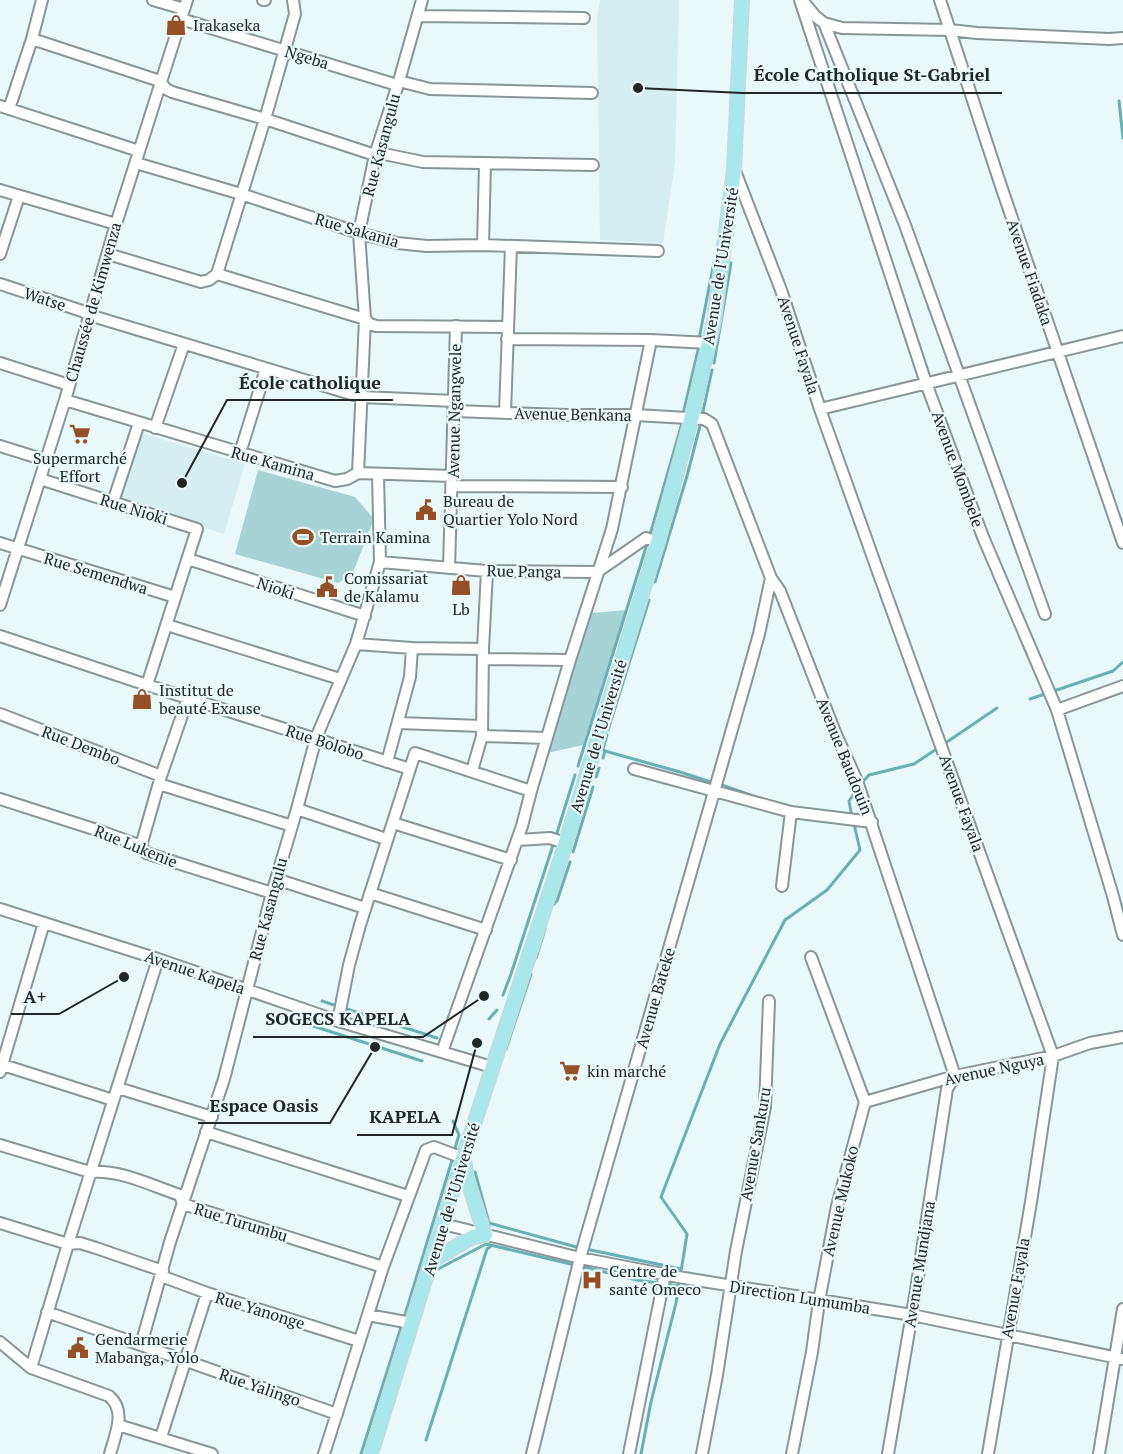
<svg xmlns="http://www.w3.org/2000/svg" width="1123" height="1454" font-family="'PT Serif',serif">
<rect width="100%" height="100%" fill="#e9f9f9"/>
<path fill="#d5eeef" d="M600,0H679L675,163L663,243L600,240L597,18Z
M141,433L245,464L224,534L119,502Z"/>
<path fill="#a8d3d4" d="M258,470L355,497L374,519L352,575L338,583L235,554Z
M626,610L583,745L547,753L592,613Z"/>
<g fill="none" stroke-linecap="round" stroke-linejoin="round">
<path stroke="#68b0b3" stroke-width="3" d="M1119,101L1123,138
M699,339L714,262
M714,363L731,263
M683,414L699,346
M702,416L712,370
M650,535L682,423
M655,582L687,476L701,422
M1030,699L1113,671L1123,662
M608,730L649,600
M944,744L997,708
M605,751L603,749L607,735
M603,758L605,751L680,772L714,783
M578,766L647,544
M596,777L599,768
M719,784L753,796
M860,785L869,775L914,764L938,748
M852,817L849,801L856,791
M556,836L575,775
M573,852L593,787
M552,906L557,901L570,862
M536,958L545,929
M503,995L511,974L554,842
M322,1001L337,1006
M344,1008L437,1038
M489,1019L497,1010
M313,1026L422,1061
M506,1049L531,974
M453,1121L459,1135L454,1151
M475,1172L489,1223L580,1248
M586,1249L681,1269
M584,1267L637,1280L679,1286
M438,1269L486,1244L575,1265
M404,1318L453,1157
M426,1440L487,1249L491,1246
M361,1454L402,1324
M641,1454L651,1402L676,1303L687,1234L661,1197L720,1044L785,920L827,890L860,850L854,824"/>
<defs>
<path id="minor" d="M153,0L184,9
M263,0H265
M800,0L926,383L983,537L1057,710L1113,896L1123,935
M802,0L815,16L824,23L842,28L950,30L977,33L1109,39L1123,38
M940,0L1001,186L1123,543
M419,16L584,18
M181,19L397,85
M824,23L905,225L1045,614
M32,39L160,81L166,89L172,92L265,119L375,155L384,154L423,162L593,165
M399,81L430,89L592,93
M0,106L139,151
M9,109L32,39L42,0
M136,163L241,194L359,233L397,243L427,246L483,245L658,251
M735,171L781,290L820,409L877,569L1053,1056L1031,1202L988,1454
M0,190L116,224
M483,245L485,164
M0,254L19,196
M108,254L201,282L209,280L217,274L265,119L295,14L293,0
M217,274L365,319L370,324L376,326L508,327
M0,284L82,311L89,315L361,397L455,401
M651,340L709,343
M0,363L69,385
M65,400L335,481L347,479L358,473L453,476
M820,409L1123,336
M455,411L565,415H636L704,419L712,424L771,578L780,591L835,732L857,781L955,1076L947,1089L916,1290L888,1454
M505,413L511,246
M155,428L184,344
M0,446L45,460
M240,453L266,369
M358,473L365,319L359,233L375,155L399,81L422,0
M40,479L197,529L147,685
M452,486L622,487
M113,502L139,423
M0,543L175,597
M188,559L365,616
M380,562L487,571L597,572L646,538L658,542
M449,568L456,326
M0,605L65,400L116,224L187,0
M167,625L340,679
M0,636L147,685L410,769
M356,644L412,648L483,649
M483,659L570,660
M1057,710L1123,686
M0,714L161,776
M399,723L482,726
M482,736L547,738
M387,762L410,677L412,648
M634,769L791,812L872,822
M472,771L482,736L483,649L487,571
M159,784L292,826
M0,799L103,832L141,846L146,853L272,893
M297,809L386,839
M393,823L511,860
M518,840L550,838L565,843
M141,846L161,776L188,698
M276,879L365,908
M782,886L791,812
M370,893L486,930
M0,909L158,959L338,1021L492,1067
M338,1021L349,965L360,925L415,753L531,791
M442,1052L522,826L531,791L570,660L612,529L651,340L507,339
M3,1065L113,1100
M0,1072L44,923
M118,1088L212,1117
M865,1102L955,1076L1053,1056L1090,1043L1123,1037
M206,1132L408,1196
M0,1145L90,1172C120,1169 152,1186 180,1195L183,1204L383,1267
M0,1223L68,1244L80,1243L96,1248L163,1271
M443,1224L580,1258L684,1278L912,1315L1123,1359
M161,1276L207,1293L359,1341
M47,1312L337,1414
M368,1315L411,1323
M0,1342L31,1368L109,1396C127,1411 115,1435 110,1454
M141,1345L170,1242L224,1079L272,893L297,809L316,738L356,644L380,562L378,474
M31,1368L68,1244L158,959
M118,1425L212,1454
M161,1437L207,1293
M324,1454L383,1267L426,1150L434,1147L463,1158
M532,1454L580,1258L745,684L759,634L771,578
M629,1454L665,1274
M702,1454L717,1375L736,1251L765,1107L769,1001
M792,1454L812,1352L819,1301L837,1206L865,1102L811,957
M1099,1454L1123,1309"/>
<path id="major" d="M431,1261L473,1237L485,1235L467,1178L464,1160
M371,1454L463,1158L562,855L658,542L691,420L714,321L734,170L742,0"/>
</defs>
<use href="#minor" stroke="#889697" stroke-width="14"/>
<use href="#major" stroke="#d3d4d4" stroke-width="16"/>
<use href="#minor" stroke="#fff" stroke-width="10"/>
<use href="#major" stroke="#a8e8ea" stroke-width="14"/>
</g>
<defs>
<symbol id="shop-bare" viewBox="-9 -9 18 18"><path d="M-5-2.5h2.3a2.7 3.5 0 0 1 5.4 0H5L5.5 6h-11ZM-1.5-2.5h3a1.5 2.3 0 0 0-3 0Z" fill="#965027" stroke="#e9f9f9" stroke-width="2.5" paint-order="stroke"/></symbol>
<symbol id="supermarket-bare" viewBox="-9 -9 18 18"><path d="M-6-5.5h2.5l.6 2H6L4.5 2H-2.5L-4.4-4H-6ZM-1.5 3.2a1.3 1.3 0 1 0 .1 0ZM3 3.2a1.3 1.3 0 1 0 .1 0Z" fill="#965027" stroke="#e9f9f9" stroke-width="2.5" paint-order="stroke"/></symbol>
<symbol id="civic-bare" viewBox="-9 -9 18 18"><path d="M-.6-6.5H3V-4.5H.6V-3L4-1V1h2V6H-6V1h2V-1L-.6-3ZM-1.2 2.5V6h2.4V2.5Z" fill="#965027" stroke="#e9f9f9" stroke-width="2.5" paint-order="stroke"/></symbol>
<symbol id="stadium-bare" viewBox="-9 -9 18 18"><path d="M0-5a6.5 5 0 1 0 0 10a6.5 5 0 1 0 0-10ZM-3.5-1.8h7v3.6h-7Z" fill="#965027" stroke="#e9f9f9" stroke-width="2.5" paint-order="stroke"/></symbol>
<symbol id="hospital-bare" viewBox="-9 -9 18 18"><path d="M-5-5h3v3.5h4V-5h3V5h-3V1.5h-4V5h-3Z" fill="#965027" stroke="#e9f9f9" stroke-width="2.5" paint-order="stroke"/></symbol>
</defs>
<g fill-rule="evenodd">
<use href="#shop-bare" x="161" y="10" width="30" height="30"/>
<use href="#supermarket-bare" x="65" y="419" width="30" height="30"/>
<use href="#civic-bare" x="411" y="495" width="30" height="30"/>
<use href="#stadium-bare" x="288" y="522" width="30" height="30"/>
<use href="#shop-bare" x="446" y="570" width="30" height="30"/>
<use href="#civic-bare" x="312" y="572" width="30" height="30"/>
<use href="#shop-bare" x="127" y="684" width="30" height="30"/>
<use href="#supermarket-bare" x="555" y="1056" width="30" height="30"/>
<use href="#hospital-bare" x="577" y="1265" width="30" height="30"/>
<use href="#civic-bare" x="63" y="1333" width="30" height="30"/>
</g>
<g text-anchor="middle" stroke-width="4.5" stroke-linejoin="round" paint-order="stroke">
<g font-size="16" fill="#212627" stroke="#e9f9f9" text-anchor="start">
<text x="193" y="31">Irakaseka</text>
<text x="80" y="464" text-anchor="middle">Supermarché<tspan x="80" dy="18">Effort</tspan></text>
<text x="443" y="507">Bureau de<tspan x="443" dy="18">Quartier Yolo Nord</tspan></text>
<text x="320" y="543">Terrain Kamina</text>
<text x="344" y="584">Comissariat<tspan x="344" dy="18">de Kalamu</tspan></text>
<text x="461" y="615" text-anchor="middle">Lb</text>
<text x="159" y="696">Institut de<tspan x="159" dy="18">beauté Exause</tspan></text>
<text x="587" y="1077">kin marché</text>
<text x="609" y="1277">Centre de<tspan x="609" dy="18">santé Omeco</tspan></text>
<text x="95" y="1345">Gendarmerie<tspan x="95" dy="18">Mabanga, Yolo</tspan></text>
</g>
<g font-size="16" fill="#212627" stroke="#e9f9f9">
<text transform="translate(307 57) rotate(17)" y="6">Ngeba</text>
<text transform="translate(381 145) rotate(-75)" y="6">Rue Kasangulu</text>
<text transform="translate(357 230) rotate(16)" y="6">Rue Sakania</text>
<text transform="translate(720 266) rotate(-81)" y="6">Avenue de l’Université</text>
<text transform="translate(1030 272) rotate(71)" y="6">Avenue Fiadaka</text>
<text transform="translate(45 299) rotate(18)" y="6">Watse</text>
<text transform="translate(93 302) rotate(-74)" y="6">Chaussée de Kimwenza</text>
<text transform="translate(799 345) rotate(72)" y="6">Avenue Fayala</text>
<text transform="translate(454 411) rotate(-89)" y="6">Avenue Ngangwele</text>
<text transform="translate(573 414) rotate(1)" y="6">Avenue Benkana</text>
<text transform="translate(273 463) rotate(16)" y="6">Rue Kamina</text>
<text transform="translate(958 469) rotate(70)" y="6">Avenue Mombele</text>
<text transform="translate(134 509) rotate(17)" y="6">Rue Nioki</text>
<text transform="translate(524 571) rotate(1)" y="6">Rue Panga</text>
<text transform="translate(96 573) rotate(17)" y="6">Rue Semendwa</text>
<text transform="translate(276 588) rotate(18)" y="6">Nioki</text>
<text transform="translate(598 736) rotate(-73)" y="6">Avenue de l’Université</text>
<text transform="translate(325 742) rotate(18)" y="6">Rue Bolobo</text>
<text transform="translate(81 745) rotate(21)" y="6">Rue Dembo</text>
<text transform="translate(845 756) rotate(68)" y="6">Avenue Baudouin</text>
<text transform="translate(962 803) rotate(70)" y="6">Avenue Fayala</text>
<text transform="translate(136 846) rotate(22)" y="6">Rue Lukenie</text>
<text transform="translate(268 909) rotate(-75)" y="6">Rue Kasangulu</text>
<text transform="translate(195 972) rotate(19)" y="6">Avenue Kapela</text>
<text transform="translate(655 998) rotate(-74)" y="6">Avenue Bateke</text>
<text transform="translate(994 1069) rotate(-12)" y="6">Avenue Nguya</text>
<text transform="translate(755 1144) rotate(-80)" y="6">Avenue Sankuru</text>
<text transform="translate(451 1199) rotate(-73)" y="6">Avenue de l’Université</text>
<text transform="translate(840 1201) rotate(-77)" y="6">Avenue Mukoko</text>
<text transform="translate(241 1222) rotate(17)" y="6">Rue Turumbu</text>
<text transform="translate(919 1264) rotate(-81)" y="6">Avenue Mundjana</text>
<text transform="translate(1015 1288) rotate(-80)" y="6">Avenue Fayala</text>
<text transform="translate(800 1297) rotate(9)" y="6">Direction Lumumba</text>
<text transform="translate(260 1310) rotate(17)" y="6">Rue Yanonge</text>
<text transform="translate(260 1387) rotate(19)" y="6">Rue Yalingo</text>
</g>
</g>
<path fill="none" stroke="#212627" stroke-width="2" d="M638 88L742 93H1002M182 483L227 400H393M124 977L59 1014H11M484 996L423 1037H253M375 1047L330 1123H198M477 1043L452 1135H357"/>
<g fill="#212627" stroke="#e9f9f9" stroke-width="2">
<circle cx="638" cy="88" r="6"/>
<circle cx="182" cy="483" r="6"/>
<circle cx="124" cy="977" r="6"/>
<circle cx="484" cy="996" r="6"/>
<circle cx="375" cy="1047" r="6"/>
<circle cx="477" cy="1043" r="6"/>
</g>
<g font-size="18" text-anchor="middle" font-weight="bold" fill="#212627" stroke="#e9f9f9" stroke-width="4.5" stroke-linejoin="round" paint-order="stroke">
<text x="872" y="81">École Catholique St-Gabriel</text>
<text x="310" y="389">École catholique</text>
<text x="35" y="1003">A+</text>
<text x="338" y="1025">SOGECS KAPELA</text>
<text x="264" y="1112">Espace Oasis</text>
<text x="405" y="1123">KAPELA</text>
</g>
</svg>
